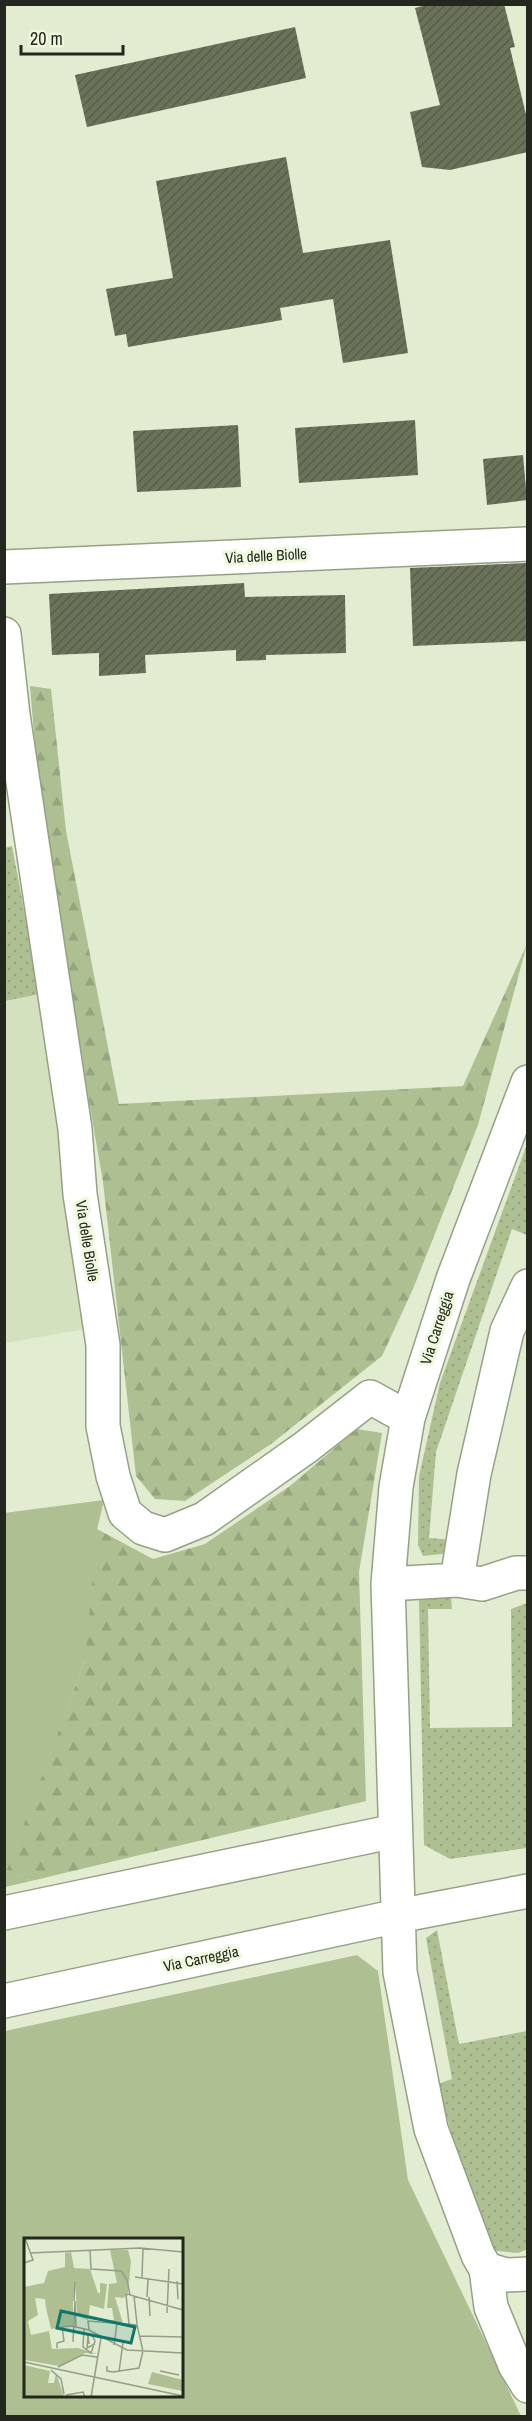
<svg xmlns="http://www.w3.org/2000/svg" width="532" height="2421" font-family="'Archivo Narrow',sans-serif">
<defs>
<pattern id="grass-dots" width="8" height="8" patternUnits="userSpaceOnUse" patternTransform="scale(1.5)"><rect width="8" height="8" fill="#aec091"/><path d="M2 2h.1M6 6h.1" fill="none" stroke="#95a57d" stroke-width="1.8" stroke-linecap="round"/></pattern>
<pattern id="forest-firs" width="22" height="20" patternUnits="userSpaceOnUse" patternTransform="scale(1.5)"><rect width="22" height="20" fill="#aec091"/><path d="M5 1l3.5 6h-7zM16 11l3.5 6h-7z" fill="#95a57d"/></pattern>
<pattern id="building-hatch" width="6" height="6" patternUnits="userSpaceOnUse" patternTransform="scale(1.5)"><rect width="6" height="6" fill="#6a735a"/><path d="M-1 1l2-2M0 6l6-6M5 7l2-2" fill="none" stroke="#575e4a"/></pattern>
</defs>
<rect width="100%" height="100%" fill="#e1ecd0"/>
<path fill="#d4e1bf" d="M40,994L85,1329L5,1343V1001Z"/>
<path fill="url(#grass-dots)" d="M12,846L40,994L5,1001L4,848Z
M527,1144V1235L512,1229L436,1452L429,1538L453,1540L451,1553L423,1556L418,1545L419,1476L440,1383Z
M451,1596L452,1609H428L430,1728L512,1727L511,1609L527,1603V1848L450,1859L424,1845L419,1599Z
M437,1930L459,2044L527,2031L528,2249L518,2253L489,2250L468,2196L438,2084L452,2079L426,1938Z"/>
<path fill="url(#forest-firs)" d="M30,686L51,689L66,831L119,1104L463,1086L527,944L478,1125L413,1289L382,1356L271,1444L185,1501L155,1499L136,1476L103,1182L42,828Z
M357,1429L382,1433L359,1572L366,1801L31,1881L6,1870L85,1660L4,1578L97,1529L153,1559L205,1544L290,1486Z"/>
<path fill="#aec091" fill-rule="evenodd" d="M104,1500L97,1530L85,1660L7,1870L31,1881L5,1887L4,1513Z
M357,1955L378,1971L408,2180L521,2416H5V2031ZM26,2240H182V2396H26Z"/>
<path fill="url(#building-hatch)" d="M430,4H504L515,47L510,48L528,123V152L450,170L422,167L410,112L440,105L415,8Z
M295,27L306,78L87,127L75,75Z
M286,157L303,253L390,240L408,353L343,363L333,299L280,308L282,320L128,347L126,334L115,336L106,289L173,278L156,181Z
M415,420L418,475L299,483L295,428Z
M238,425L241,487L137,492L133,431Z
M523,455L527,500L487,505L483,459Z
M528,563V641L413,646L410,568Z
M244,583L245,597L345,595L346,653L266,655V660L236,661V650L145,655L146,673L99,676V653L52,655L49,594Z"/>
<g fill="none" stroke-linecap="round" stroke-linejoin="round">
<defs>
<path id="minor" d="M4,567L528,544
M4,634L13,715L75,1129L80,1194L103,1345V1426L113,1476L125,1513L143,1528L165,1535L204,1519L306,1447L370,1397L408,1418
M528,1082L453,1279L408,1418L396,1487L388,1584L400,1972L431,2129L478,2255L486,2269L506,2275L528,2274
M457,1580L474,1474L507,1331L528,1286
M388,1584L457,1580L482,1584L516,1573H528
M4,1913L395,1831
M4,2001L398,1916L528,1891
M486,2269L491,2307L515,2365L528,2386"/>
</defs>
<use href="#minor" stroke="#96a086" stroke-width="36"/>
<use href="#minor" stroke="#fff" stroke-width="33"/>
</g>
<g text-anchor="middle" stroke-width="6" stroke-linejoin="round" paint-order="stroke">
<g font-size="15" fill="#23271d" stroke="#eef9dd">
<text transform="translate(266 556) rotate(-3)" y="5">Via delle Biolle</text>
<text transform="translate(87 1241) rotate(81)" y="5">Via delle Biolle</text>
<text transform="translate(437 1328) rotate(-72)" y="5">Via Carreggia</text>
<text transform="translate(201 1959) rotate(-12)" y="5">Via Carreggia</text>
</g>
</g>
<g transform="translate(24 2238)">
<rect width="159" height="159" fill="#e1ecd0"/>
<path d="M86,12H104L107,23L104,55L99,60L91,59L99,85L85,83L90,82L88,70H83L85,46L93,45ZM47,14L50,30L66,31L74,55L71,58L51,42L49,65L35,62L22,70L21,61L11,60L14,77L4,83L7,97L25,93L28,111L54,110L73,116L61,115L35,128L0,122V49L20,45L24,33L41,29V15ZM0,127L26,133L24,145H30L32,135L40,159H0Z" fill="#aec091"/>
<path d="M128,134L159,142V153L124,146Z" fill="#aec091"/>
<path d="M51,38H64L72,55H76V45L83,46L80,71L66,67L64,82L53,78ZM35,60L49,65V87L27,91L22,70Z" fill="#aec091"/>
<path fill="none" stroke="#959d88" stroke-width="1.5" d="M66,12L67,31L97,33L103,42L106,57L159,72M6,15L116,10L159,14M0,25L9,22L1,0M111,39L159,46M118,39L119,10M153,43L154,61M110,58L113,86M123,59L124,41M125,59L126,78M50,63L51,43M143,75L145,31M105,86L102,57L105,56M60,91L59,109L67,115L71,103L68,97M65,92L64,83L113,87L119,113L115,130L89,134L83,133V128M116,98L159,99M49,104L51,63L52,89M65,106L64,97L63,110L71,106M90,107L93,85M33,110V105L40,103L38,89L48,88L65,92L103,112L159,115M0,124L159,158M34,129L58,117L73,119M27,132L37,141L40,156M136,133L155,137M95,134L99,104M42,157L59,154L61,159M67,159L77,100"/>
<path fill="#0f766e" fill-opacity="0.15" stroke="#0f766e" stroke-width="3" d="M37,73L111,89L107,105L33,90Z"/>
<rect width="159" height="159" fill="none" stroke="#23271d" stroke-width="3"/>
</g>
<rect width="532" height="2421" fill="none" stroke="#23271d" stroke-width="12"/>
<path d="M21 45v9h102v-9" fill="none" stroke="#23271d" stroke-width="3"/>
<text x="30" y="45" font-size="18" fill="#23271d" stroke="#eef9dd" stroke-width="4.5" paint-order="stroke">20 m</text>
</svg>
